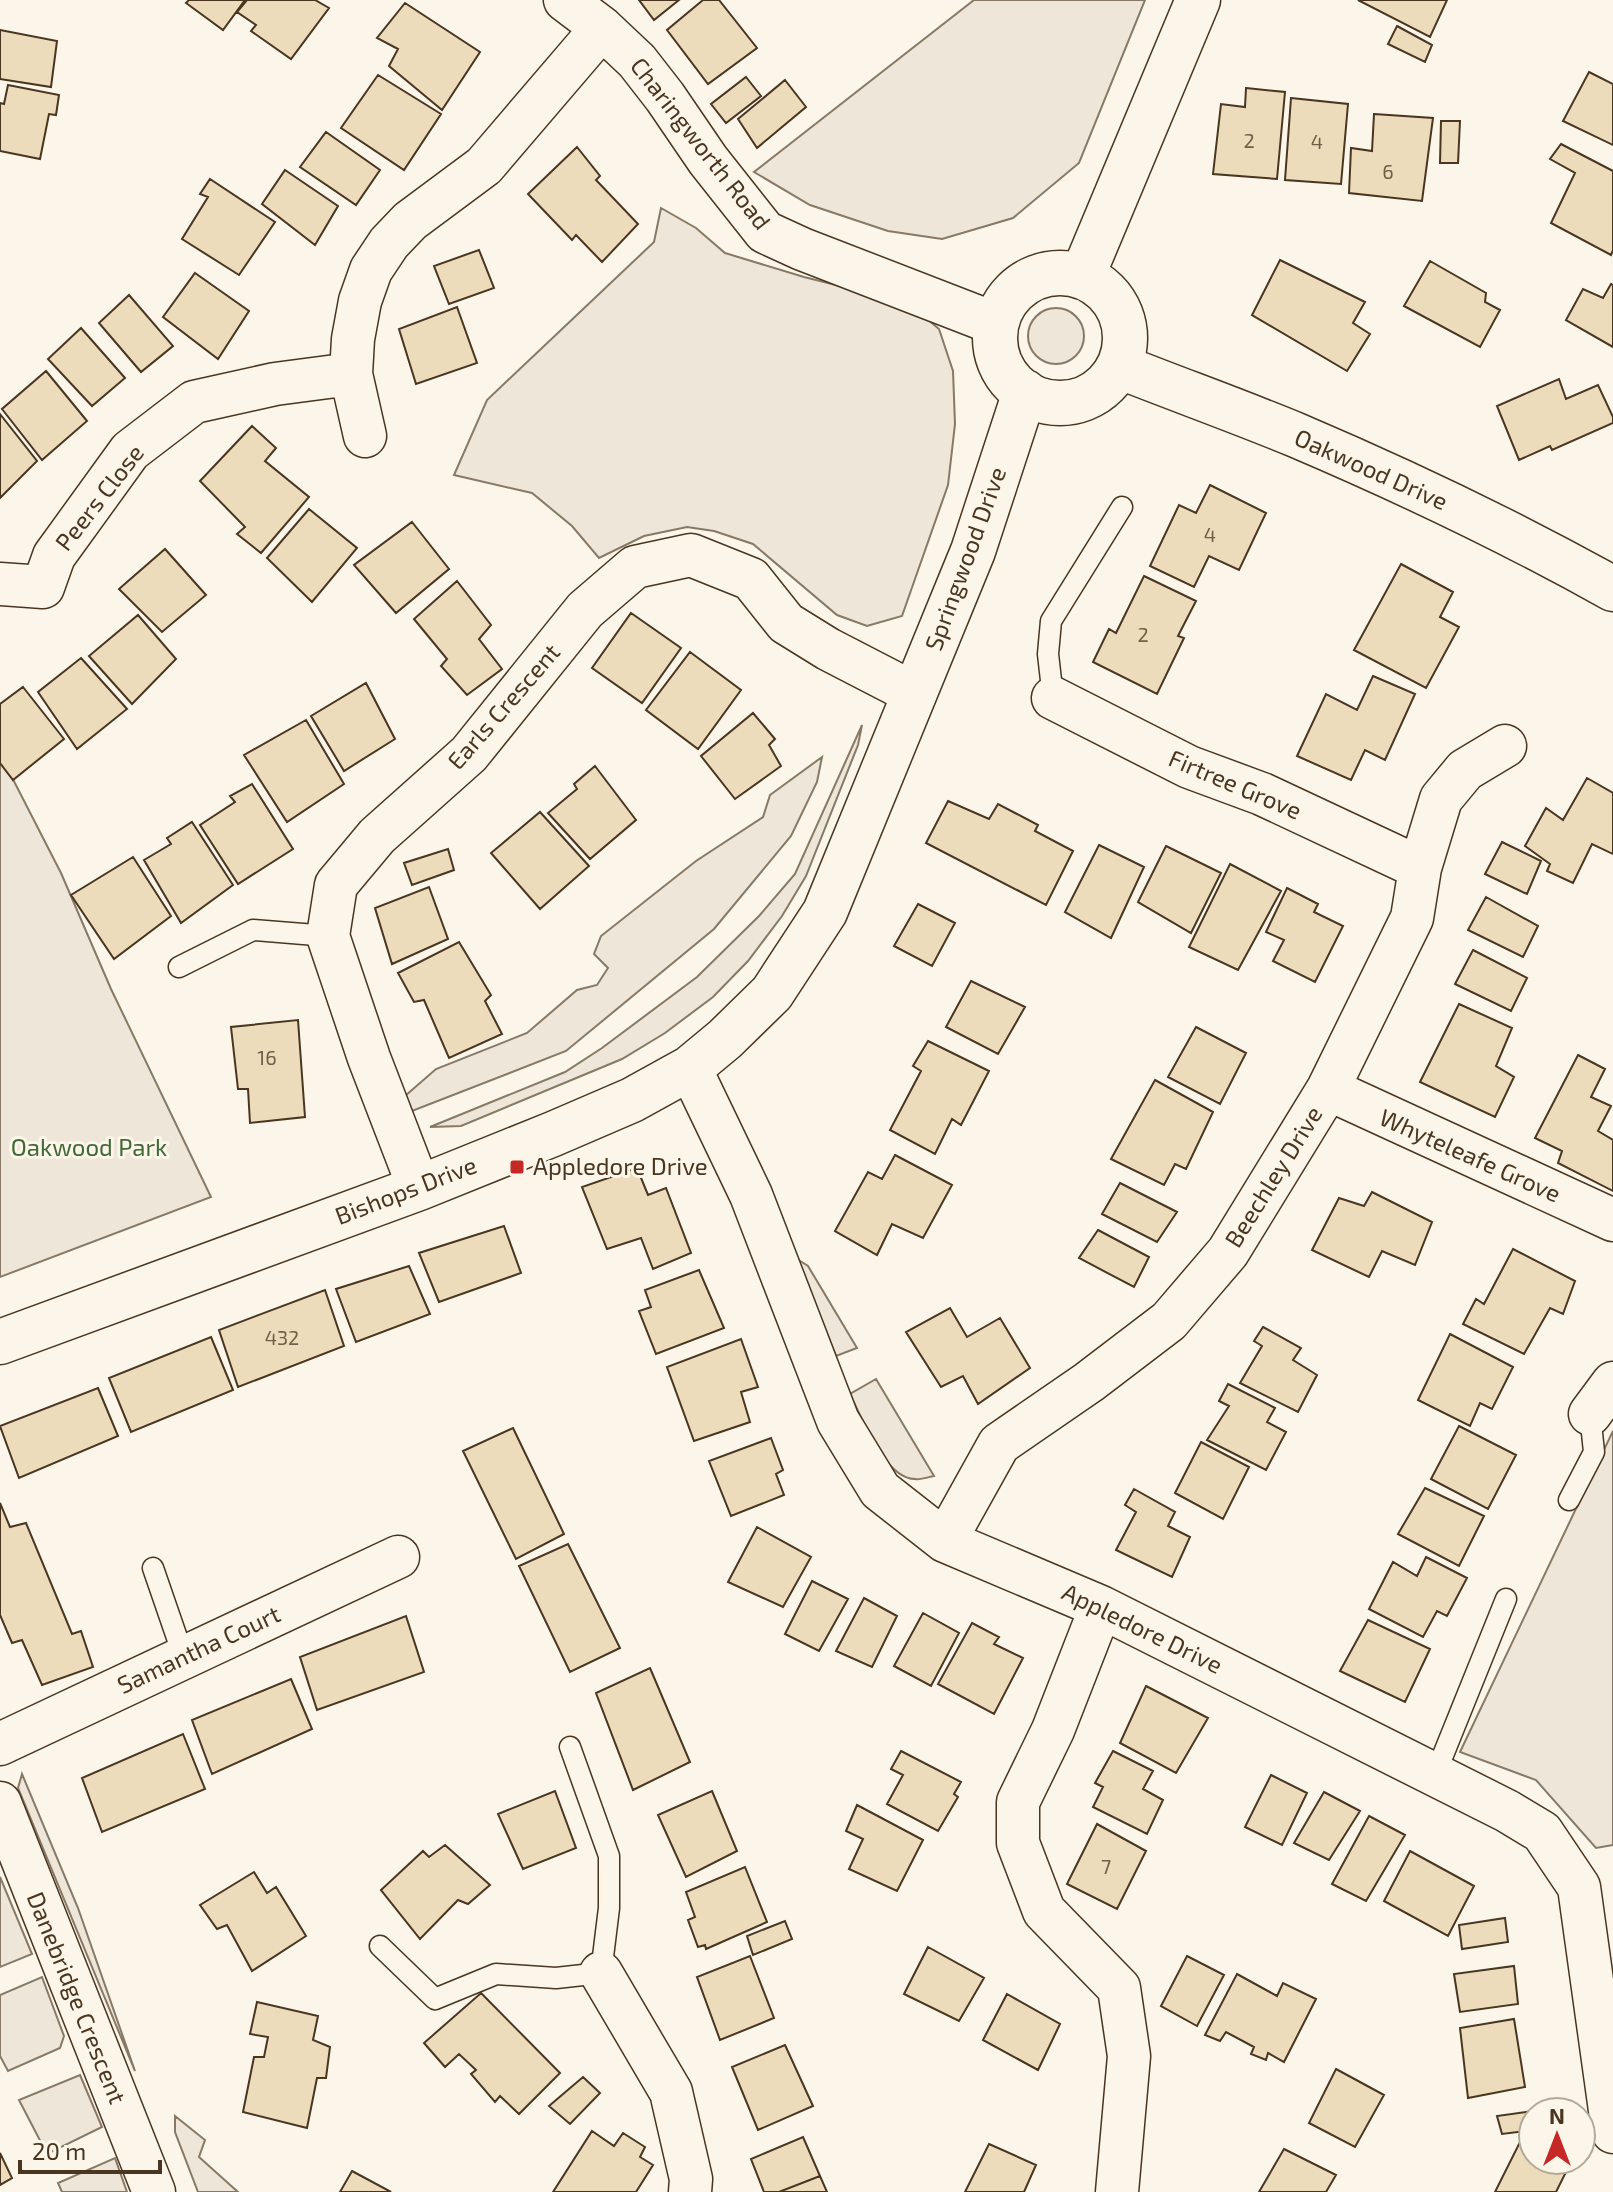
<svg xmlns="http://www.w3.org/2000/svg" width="1613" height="2192" font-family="'Exo 2',sans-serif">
<rect width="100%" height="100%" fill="#fbf6e9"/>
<path fill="#ede6d9" stroke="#887966" stroke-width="2" d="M974,0H1145L1079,163L1013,218L942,239L888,231L810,205L754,172Z
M661,208L696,228L725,253L804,277L908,303L939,329L953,371L955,424L948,485L902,616L867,626L837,615L753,544L714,531L687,527L644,536L599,558L572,526L532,493L454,475L487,400L654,242Z
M1028 336a28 28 0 1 1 56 0a28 28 0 1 1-56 0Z
M862,725L858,745L806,876L782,916L748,961L713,997L665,1033L622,1059L461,1126L430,1127L565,1072L602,1048L697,977L759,916L795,874Z
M0,754L61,873L111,989L211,1197L0,1277Z
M822,757L817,782L791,836L714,929L566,1051L412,1111L405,1096L436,1069L527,1033L577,990L597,985L608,968L594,954L601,936L696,861L763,817L770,795Z
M797,1259L808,1266L857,1348L836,1356Z
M876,1379L934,1476C928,1477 921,1480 915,1479C885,1479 862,1418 850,1394Z
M1613,1431V1845L1596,1848L1536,1780L1460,1752Z
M22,1774L78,1908L135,2071L18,1788Z
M0,1877L32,1954L0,1967Z
M42,1977L64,2036L60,2048L8,2071L0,2056V1995Z
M80,2075L102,2127L47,2154L19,2100Z
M175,2116L205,2140L199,2157L238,2192H198L175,2132Z
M115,2158L127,2192H62L58,2183Z"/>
<path fill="#ecdcbc" stroke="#4a3520" stroke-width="2" d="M189,0H245L223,30L186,3Z
M247,0H315L329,8L291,59L251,31L256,25L237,12Z
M639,0H679L654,20Z
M703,0H719L757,48L708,84L667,30Z
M1358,0H1447L1430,37Z
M405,3L480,52L442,110L389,66L398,49L377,38Z
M1397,26L1432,45L1425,62L1388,44Z
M0,30L57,41L51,87L0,79Z
M1589,72L1613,84V145L1563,121Z
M378,75L441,114L404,170L341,128Z
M746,77L761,96L726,123L711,104Z
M785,80L806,107L757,148L738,119Z
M8,85L59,95L56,115L49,114L40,159L0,151V103L4,104Z
M1246,88L1285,92L1277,179L1213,174L1221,104L1245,107Z
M1291,98L1348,104L1341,184L1285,180Z
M1374,114L1433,118L1422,201L1349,193L1351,148L1372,151Z
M1441,121H1460L1458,163H1440Z
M326,132L380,170L356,205L300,167Z
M1561,144L1613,171V250L1611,255L1551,223L1575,173L1550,159Z
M577,147L600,176L596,180L638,224L602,262L576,235L572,240L528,194Z
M285,170L338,206L315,245L262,204Z
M210,179L275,222L239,275L182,239L208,197L200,194Z
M479,250L494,288L449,304L434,266Z
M1280,260L1365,302L1353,323L1370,334L1347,371L1252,315Z
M1430,261L1486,293L1485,302L1500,310L1480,347L1404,306Z
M195,273L249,311L218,359L163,317Z
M1611,284L1613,285V347L1566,320L1583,289L1603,298Z
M129,295L173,346L141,372L99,323Z
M457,307L477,363L416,384L399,329Z
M81,328L125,378L92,406L48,359Z
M46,371L87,421L42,460L2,409Z
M1559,379L1566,399L1598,385L1613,417V423L1552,450L1550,446L1519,460L1497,406Z
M0,414L37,461L0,498Z
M252,426L276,448L265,461L309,497L261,553L237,534L245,527L200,481Z
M1210,485L1266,513L1239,570L1209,556L1194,587L1150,566L1179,505L1196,513Z
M309,509L357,548L312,602L267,558Z
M412,522L449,569L396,613L354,565Z
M165,549L206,595L162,632L119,589Z
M1401,564L1453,592L1440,617L1459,627L1426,688L1354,650Z
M1144,576L1196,601L1178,636L1184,638L1157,694L1093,662L1109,629L1116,633Z
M457,581L491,625L479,639L502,669L467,695L441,666L447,659L414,619Z
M631,613L681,648L642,703L592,668Z
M138,615L176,659L132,704L89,656Z
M690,652L741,690L698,749L646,710Z
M81,658L127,709L77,749L38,692Z
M1373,676L1415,694L1385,760L1365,750L1351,780L1297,756L1326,694L1357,710Z
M366,683L395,739L344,771L311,716Z
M23,687L64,739L13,780L0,763V704Z
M753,713L775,739L769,745L781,766L735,799L701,756Z
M306,720L344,784L287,822L244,755Z
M595,766L636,820L590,859L548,813L577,789L574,784Z
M1587,778L1613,793V854L1592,844L1573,883L1547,871L1550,864L1525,846L1546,808L1563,820Z
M252,784L293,849L238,884L200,825L235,802L230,796Z
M948,801L989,819L998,804L1038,825L1035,831L1073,851L1046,905L926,843Z
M540,812L589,866L540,909L491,853Z
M192,822L233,885L181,923L144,860L171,844L167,838Z
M1502,842L1541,861L1527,894L1485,874Z
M1099,845L1144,867L1111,938L1065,912Z
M1166,846L1221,873L1191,933L1138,902Z
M448,849L454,870L412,885L404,863Z
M133,857L171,916L114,959L71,895Z
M1230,864L1281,891L1238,970L1189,947Z
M429,887L448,939L392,964L375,908Z
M1287,888L1318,904L1314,912L1343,926L1315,982L1273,961L1284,940L1266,932Z
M1486,897L1538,926L1523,957L1468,930Z
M918,904L955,923L932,966L894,946Z
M459,942L491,995L485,1001L502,1034L449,1058L424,1000L414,1002L398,973Z
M1473,950L1527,978L1511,1011L1455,984Z
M971,981L1025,1007L998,1054L946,1027Z
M1459,1004L1512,1028L1496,1066L1514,1077L1495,1117L1420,1082Z
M298,1020L305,1117L250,1123L248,1089H238L231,1027Z
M1196,1027L1246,1053L1220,1104L1168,1077Z
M928,1041L989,1071L961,1125L952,1119L935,1154L890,1130L921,1071L913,1066Z
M1578,1055L1605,1069L1591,1097L1611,1106L1598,1131L1613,1140V1191L1558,1163L1562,1151L1535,1138Z
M1155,1080L1213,1112L1186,1169L1175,1164L1164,1185L1111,1159Z
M895,1155L952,1185L923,1238L892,1224L877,1255L835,1231L868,1172L882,1179Z
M637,1168L648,1195L666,1188L691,1253L653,1269L641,1238L607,1249L582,1187Z
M1120,1183L1177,1212L1157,1242L1102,1214Z
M1372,1192L1432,1222L1415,1265L1382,1251L1369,1277L1312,1250L1339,1198L1364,1206Z
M504,1226L521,1273L439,1302L419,1253Z
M1098,1230L1149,1257L1134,1287L1079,1258Z
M1513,1249L1575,1281L1563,1314L1550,1308L1524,1354L1463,1324L1476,1299L1484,1304Z
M409,1266L430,1314L356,1342L336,1289Z
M699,1270L724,1328L656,1354L639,1311L651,1307L645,1290Z
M325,1290L344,1346L238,1387L219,1330Z
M950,1308L967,1337L1000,1318L1030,1368L978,1404L963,1376L941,1387L906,1332Z
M1263,1327L1301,1348L1293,1360L1317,1375L1298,1412L1240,1383L1262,1346L1254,1341Z
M1450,1334L1513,1367L1492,1409L1480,1403L1470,1426L1418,1400Z
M211,1337L233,1390L131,1432L109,1378Z
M741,1339L758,1387L741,1392L750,1422L694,1441L667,1367Z
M1228,1384L1275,1408L1267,1422L1286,1432L1266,1470L1207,1440L1229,1406L1219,1401Z
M98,1388L118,1436L19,1478L0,1426Z
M1459,1426L1516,1455L1488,1509L1431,1479Z
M513,1428L564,1534L516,1559L463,1451Z
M771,1438L783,1470L776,1474L784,1495L731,1516L709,1461Z
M1201,1442L1249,1467L1223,1519L1175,1493Z
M1425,1488L1484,1516L1459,1566L1398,1534Z
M1134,1489L1175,1512L1168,1526L1190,1537L1172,1577L1116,1550L1136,1512L1125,1505Z
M0,1503L10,1527L26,1523L72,1634L81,1631L93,1667L42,1685L22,1640L12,1643L0,1615Z
M757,1527L811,1557L783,1607L728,1582Z
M568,1544L620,1648L570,1672L519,1566Z
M1426,1557L1467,1578L1447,1616L1437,1611L1423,1637L1369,1609L1393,1562L1417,1576Z
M812,1581L848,1599L819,1651L785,1634Z
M864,1598L897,1616L872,1667L836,1651Z
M923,1613L959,1633L931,1686L894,1666Z
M406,1616L424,1672L317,1710L300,1657Z
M1368,1620L1430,1649L1405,1702L1340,1671Z
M972,1623L999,1637L994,1644L1023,1658L994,1714L938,1684Z
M650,1668L690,1762L633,1790L596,1693Z
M291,1679L312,1729L212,1774L192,1720Z
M1146,1686L1208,1718L1176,1773L1120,1743Z
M183,1734L205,1789L102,1832L82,1778Z
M901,1751L961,1782L954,1794L958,1797L938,1831L887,1804L903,1775L891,1769Z
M1113,1751L1153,1771L1143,1789L1163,1800L1147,1834L1093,1807L1103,1787L1095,1783Z
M1271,1775L1307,1793L1282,1845L1245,1827Z
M555,1791L576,1848L523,1869L498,1814Z
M712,1791L737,1851L686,1877L658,1815Z
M1324,1792L1360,1811L1329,1860L1294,1843Z
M857,1805L923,1840L897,1891L849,1869L863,1839L846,1831Z
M1369,1816L1405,1835L1366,1901L1332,1884Z
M1097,1824L1146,1851L1117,1909L1067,1884Z
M445,1845L490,1885L468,1904L458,1900L420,1939L381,1890L423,1851L429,1857Z
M1410,1851L1474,1886L1448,1936L1384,1901Z
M745,1867L767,1922L706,1949L705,1945L698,1947L688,1920L695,1917L686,1892Z
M254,1872L267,1893L276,1887L306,1936L252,1971L227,1925L217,1929L200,1905Z
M1505,1918L1508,1942L1462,1949L1459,1925Z
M785,1921L792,1939L753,1955L747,1936Z
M928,1947L984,1978L959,2021L904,1994Z
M750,1956L774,2018L720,2040L697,1977Z
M1187,1956L1224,1975L1197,2026L1161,2006Z
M1514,1966L1518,2004L1460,2012L1454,1974Z
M1237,1974L1277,1996L1283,1983L1316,1999L1284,2062L1268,2053L1266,2060L1251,2054L1254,2047L1226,2032L1220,2041L1205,2035Z
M481,1993L560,2073L519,2114L500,2096L495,2102L471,2074L476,2070L459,2054L445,2067L424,2043Z
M1007,1994L1060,2024L1038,2070L983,2040Z
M257,2002L318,2016L313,2040L330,2047L326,2078H317L307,2128L243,2112L254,2057H264L268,2037L250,2034Z
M1514,2019L1525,2087L1468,2098L1460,2028Z
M785,2045L813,2106L758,2130L732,2067Z
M1336,2069L1384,2095L1355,2147L1309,2123Z
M583,2077L600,2093L570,2124L549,2106Z
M1534,2111L1533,2130L1502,2134L1497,2116Z
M592,2131L614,2146L623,2133L645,2147L640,2157L653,2165L636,2192H553Z
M803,2137L820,2176L779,2192H764L751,2159Z
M1520,2142L1533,2149V2160H1553L1568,2168L1556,2192H1495Z
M989,2144L1036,2165L1024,2192H965Z
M1284,2149L1336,2175L1326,2192H1259Z
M0,2153L12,2178L0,2185Z
M352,2171L391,2192H340Z
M820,2176L827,2192H779Z"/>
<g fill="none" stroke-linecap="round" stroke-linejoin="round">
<defs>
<path id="service" d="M1053,698L1048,654L1051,621L1122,507
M179,967L253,930L328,936
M1569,1500L1594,1452L1590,1414
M153,1568L184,1658
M1435,1775L1506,1599
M380,1946L435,1999L496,1974L556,1978L601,1973L609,1908V1856L570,1747"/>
<path id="minor" d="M565,0L602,28L637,61L665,97L708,160L765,232L802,249L996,324
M365,436L351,374L353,339L360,301L371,270L389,243L410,221L484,166L602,28
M0,584L43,587L54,556L130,451L194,402L275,384L351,374
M1053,698L1189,767L1262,794L1420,868
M690,1068L751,1195L838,1421L880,1490L945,1541L1101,1607L1507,1811L1542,1832L1579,1887L1613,2132
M1328,1089L1613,1220
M419,1188L369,1058L328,936L336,885L377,836L469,754L585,610L635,567L691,555L751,579L786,623L828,649L915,694
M1590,1414L1613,1383
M945,1541L999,1444L1089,1382L1169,1321L1228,1252L1328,1089L1412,918L1420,868L1441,799L1465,770L1505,746
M1101,1607L1053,1730L1018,1802V1843L1044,1911L1119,1988L1129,2056L1117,2192
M0,1744L398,1557
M0,1803L154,2192
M601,1973L671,2092L691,2179L690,2192"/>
<path id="tertiary" d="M995 338a65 65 0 1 1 130 0a65 65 0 1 1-130 0Z
M1082,277L1198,0
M1121,367C1179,390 1238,411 1296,435C1404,481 1511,532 1613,589
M0,1342L419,1188L553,1134L632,1100L690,1068L725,1039L772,993L825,912L973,551L1025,392"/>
</defs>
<use href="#service" stroke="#4a3520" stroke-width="23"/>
<use href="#minor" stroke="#4a3520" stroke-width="45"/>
<use href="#tertiary" stroke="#4a3520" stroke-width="47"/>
<use href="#service" stroke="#fbf6e9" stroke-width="20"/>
<use href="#minor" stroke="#fbf6e9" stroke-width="42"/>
<use href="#tertiary" stroke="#fbf6e9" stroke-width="44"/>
</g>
<rect fill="#c62828" stroke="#fbf6e9" stroke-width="3" x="509" y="1159" width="16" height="16" rx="4"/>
<g text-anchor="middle" stroke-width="6" stroke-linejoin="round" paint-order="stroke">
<g font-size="20" fill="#725f47">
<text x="1249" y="148">2</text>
<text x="1317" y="149">4</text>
<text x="1388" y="179">6</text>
<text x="1210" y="542">4</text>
<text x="1143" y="642">2</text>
<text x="267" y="1065">16</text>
<text x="282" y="1345">432</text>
<text x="1106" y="1874">7</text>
</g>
<g font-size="24" fill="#4a3520" stroke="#fbf6e9">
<text transform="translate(700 144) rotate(52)" y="8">Charingworth Road</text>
<text transform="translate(1371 470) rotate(24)" y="8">Oakwood Drive</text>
<text transform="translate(100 498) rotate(-52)" y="8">Peers Close</text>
<text transform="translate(966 559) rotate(-70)" y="8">Springwood Drive</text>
<text transform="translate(504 707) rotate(-49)" y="8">Earls Crescent</text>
<text transform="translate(1235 785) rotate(23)" y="8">Firtree Grove</text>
<text transform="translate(1470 1156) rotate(24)" y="8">Whyteleafe Grove</text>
<text transform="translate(1274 1177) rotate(-58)" y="8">Beechley Drive</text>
<text transform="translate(406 1191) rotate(-21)" y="8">Bishops Drive</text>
<text transform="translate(1142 1629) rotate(26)" y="8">Appledore Drive</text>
<text transform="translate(199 1650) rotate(-25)" y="8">Samantha Court</text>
<text transform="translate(76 1998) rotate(68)" y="8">Danebridge Crescent</text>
</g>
<g font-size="24" fill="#436837" stroke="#fbf6e9">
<text x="89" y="1156">Oakwood Park</text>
</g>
<g font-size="24" fill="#4a3520" stroke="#fbf6e9" text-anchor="start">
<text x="533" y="1175">Appledore Drive</text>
</g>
</g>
<g transform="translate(1557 2136)"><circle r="38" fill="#fbf6e9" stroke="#b4a999" stroke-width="2"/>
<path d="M0-6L14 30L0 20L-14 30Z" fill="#c62828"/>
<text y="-12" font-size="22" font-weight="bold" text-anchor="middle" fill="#4a3520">N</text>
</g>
<path d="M20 2160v12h140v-12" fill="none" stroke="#4a3520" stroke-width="4"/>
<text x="32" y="2160" font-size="24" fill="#4a3520" stroke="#fbf6e9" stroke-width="6" paint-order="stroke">20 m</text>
</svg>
